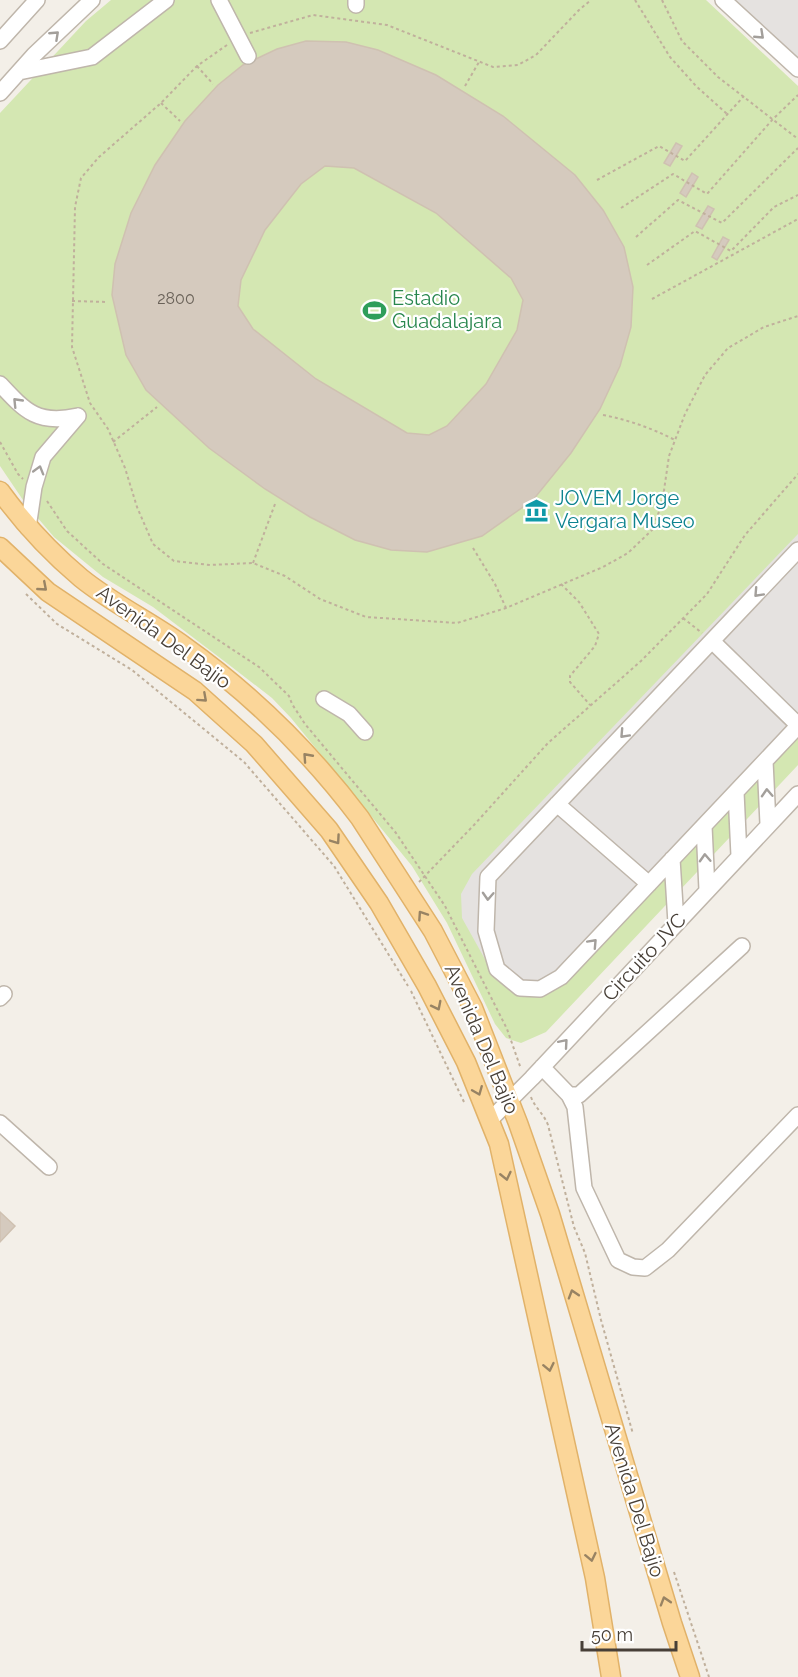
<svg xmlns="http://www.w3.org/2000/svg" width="798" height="1677" font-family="Raleway,sans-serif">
<rect width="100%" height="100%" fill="#f3efe8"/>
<path fill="#d4e7b2" d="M111,0H706L798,86V765L546,1032L521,1043L506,1038L495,1024L447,923L412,866L291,718L272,698L228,664L153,607L103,577L54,537L25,503L0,466V113L86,21Z"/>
<path fill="#e5e2e0" d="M736,0H798V59Z
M798,534V732L566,978L518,992L496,979L462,918L461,894L472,874Z"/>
<path fill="#d5cabe" stroke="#cfc1b1" stroke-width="1.5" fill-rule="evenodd" d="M306,41L346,42L378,50L436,75L503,116L575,175L603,210L624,247L633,287L631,327L620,366L600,409L571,453L533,500L482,536L427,552L391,550L355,540L310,517L265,489L209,448L146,390L126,355L112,295L115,264L131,213L155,165L185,121L218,85L243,65L277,49ZM325,166L354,168L436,213L511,278L523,300L517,330L486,384L447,426L429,435L407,433L316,379L253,329L238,306L241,280L265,230L301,184Z
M676,143L682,146L670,166L664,163Z
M692,173L698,177L686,197L680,193Z
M708,206L714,209L702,229L696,226Z
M723,237L729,240L717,260L712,257Z
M0,1212L15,1226L0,1242Z"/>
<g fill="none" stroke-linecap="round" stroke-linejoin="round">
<defs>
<path id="minor" d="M219,0L248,56
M723,0L798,69
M356,5V0
M0,41L37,0
M19,72L92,57L166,0
M0,93L34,55L92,0
M0,384C26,412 38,425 78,416
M28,528L34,487L43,457L78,416
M798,550L488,877L486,931L497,969L520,988L540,989L561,977L798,726
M712,641L798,725
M324,699L349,714L365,732
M765,761L768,824
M736,792L739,856
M557,804L649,884
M704,826L707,890
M672,859L676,923
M0,998L4,994
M542,1067L569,1095H579L742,946
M569,1095L575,1107L584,1188L618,1260L633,1267L645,1268L668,1250L798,1115
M490,1120L532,1078L798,794
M0,1123L49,1167"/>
<path id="major" d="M0,491C24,524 50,552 81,578C113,604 151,622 184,646C250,693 311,753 360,818L433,931L473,1008L518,1123L550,1214L672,1623L690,1677
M0,547L48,592L195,691L254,744L329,830L379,903L427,986L466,1062L499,1144L595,1578L611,1677"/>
</defs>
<use href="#minor" stroke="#bfb6ab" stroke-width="18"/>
<use href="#major" stroke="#e1b269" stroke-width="21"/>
<path stroke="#c0b09c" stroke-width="2" stroke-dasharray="3 3" stroke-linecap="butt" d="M635,0L670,57L696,86L727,114
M662,0L682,41L718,77L798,139
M250,33L313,15L387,25L493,67L518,65L536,55L579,10L591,0
M227,45L197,66L161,103L99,157L81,178L75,207L72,347L90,403L108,429L125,468L137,507L153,544L174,561L210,565L253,563L285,576L320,599L366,617L457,623L506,608L603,567L628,553L652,530L662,504L669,456L685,414L705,375L728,348L764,327L798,316
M197,66L213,84
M465,86L479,62
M161,103L180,121
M597,180L659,146L685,161L744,96
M621,208L673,174L707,194L773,119L798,95
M636,237L678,200L722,223L798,148
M647,265L695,231L731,251L774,207L798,195
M652,299L798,219
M72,301L107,302
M603,415C629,420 651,428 675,440
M0,442L18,474L23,479
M113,442L157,407
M47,501L67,531L103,564L259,667L289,696L292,704L305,724L396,833L445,906L507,1029L521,1069
M473,548L495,584L506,608
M253,563L275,504
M561,584L579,602L599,634L595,646L570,676V682L590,705
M26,594L57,624L132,670L244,762L334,866L408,986
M683,618L702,633
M419,882L474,825L548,743L641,661L707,594L745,535L798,474
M411,991L464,1102
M531,1097C535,1108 544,1114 548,1125L574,1227L585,1253L601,1320L633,1434
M674,1572L709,1677"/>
<use href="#minor" stroke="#fff" stroke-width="15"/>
<use href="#major" stroke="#fbd699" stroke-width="18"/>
</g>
<defs><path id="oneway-chevron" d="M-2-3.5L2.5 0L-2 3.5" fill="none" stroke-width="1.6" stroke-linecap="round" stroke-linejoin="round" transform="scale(1.5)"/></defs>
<g stroke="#a39f9b">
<use href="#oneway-chevron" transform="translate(55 35) rotate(-43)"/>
<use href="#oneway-chevron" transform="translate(760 35) rotate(43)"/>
<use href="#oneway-chevron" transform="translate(17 402) rotate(-134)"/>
<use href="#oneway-chevron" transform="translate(39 470) rotate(-74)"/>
<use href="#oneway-chevron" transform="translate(758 593) rotate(133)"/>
<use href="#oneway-chevron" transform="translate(624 734) rotate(133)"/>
<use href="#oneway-chevron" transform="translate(767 793) rotate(-93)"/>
<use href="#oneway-chevron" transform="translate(705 858) rotate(-93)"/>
<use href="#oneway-chevron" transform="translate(488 896) rotate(93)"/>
<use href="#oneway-chevron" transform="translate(593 943) rotate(-47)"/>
<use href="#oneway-chevron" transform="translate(564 1043) rotate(-49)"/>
</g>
<g stroke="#988363">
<use href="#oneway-chevron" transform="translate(43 587) rotate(41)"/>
<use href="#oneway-chevron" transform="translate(203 698) rotate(42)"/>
<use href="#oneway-chevron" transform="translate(307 757) rotate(-132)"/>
<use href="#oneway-chevron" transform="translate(336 840) rotate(55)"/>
<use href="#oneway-chevron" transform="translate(422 915) rotate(-124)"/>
<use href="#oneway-chevron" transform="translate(437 1006) rotate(63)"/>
<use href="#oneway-chevron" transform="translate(478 1091) rotate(68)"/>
<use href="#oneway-chevron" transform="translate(506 1176) rotate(77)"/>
<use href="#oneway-chevron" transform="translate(573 1294) rotate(-107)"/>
<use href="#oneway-chevron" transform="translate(549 1367) rotate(78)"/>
<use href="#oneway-chevron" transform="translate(591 1557) rotate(78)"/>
<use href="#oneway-chevron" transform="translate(665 1601) rotate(-107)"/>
</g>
<defs>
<symbol id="stadium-bare" viewBox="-9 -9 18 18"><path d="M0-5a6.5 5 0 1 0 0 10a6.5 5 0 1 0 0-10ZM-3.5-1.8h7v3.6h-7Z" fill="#2e9e5b" stroke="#fff" stroke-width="2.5" paint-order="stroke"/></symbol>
<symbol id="museum-bare" viewBox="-9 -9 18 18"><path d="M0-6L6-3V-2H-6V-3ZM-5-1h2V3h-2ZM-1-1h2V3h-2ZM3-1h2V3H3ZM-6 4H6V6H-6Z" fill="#0f9aa8" stroke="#fff" stroke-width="2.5" paint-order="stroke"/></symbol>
</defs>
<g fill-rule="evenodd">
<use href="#stadium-bare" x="358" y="294" width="33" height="33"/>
<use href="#museum-bare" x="520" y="494" width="33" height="33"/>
</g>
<g text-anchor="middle" stroke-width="4.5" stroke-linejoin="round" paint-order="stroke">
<g font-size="16" fill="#6a6259">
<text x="176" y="304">2800</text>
</g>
<g font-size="20" fill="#27864d" stroke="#fff" text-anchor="start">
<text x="392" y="305">Estadio<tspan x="392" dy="23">Guadalajara</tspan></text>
</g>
<g font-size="20" fill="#0d838f" stroke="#fff" text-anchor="start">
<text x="555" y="505">JOVEM Jorge<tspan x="555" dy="23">Vergara Museo</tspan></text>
</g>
<g font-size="20" fill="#473f37" stroke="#fff">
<text transform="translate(164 637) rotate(36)" y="7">Avenida Del Bajio</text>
<text transform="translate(644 957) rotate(-47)" y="7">Circuito JVC</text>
<text transform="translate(482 1039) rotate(67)" y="7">Avenida Del Bajio</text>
<text transform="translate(635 1500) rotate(73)" y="7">Avenida Del Bajio</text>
</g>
</g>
<path d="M582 1641v9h94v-9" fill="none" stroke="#473f37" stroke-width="3"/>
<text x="591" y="1641" font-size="18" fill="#473f37" stroke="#ffffff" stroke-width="4.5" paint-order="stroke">50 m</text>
</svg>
